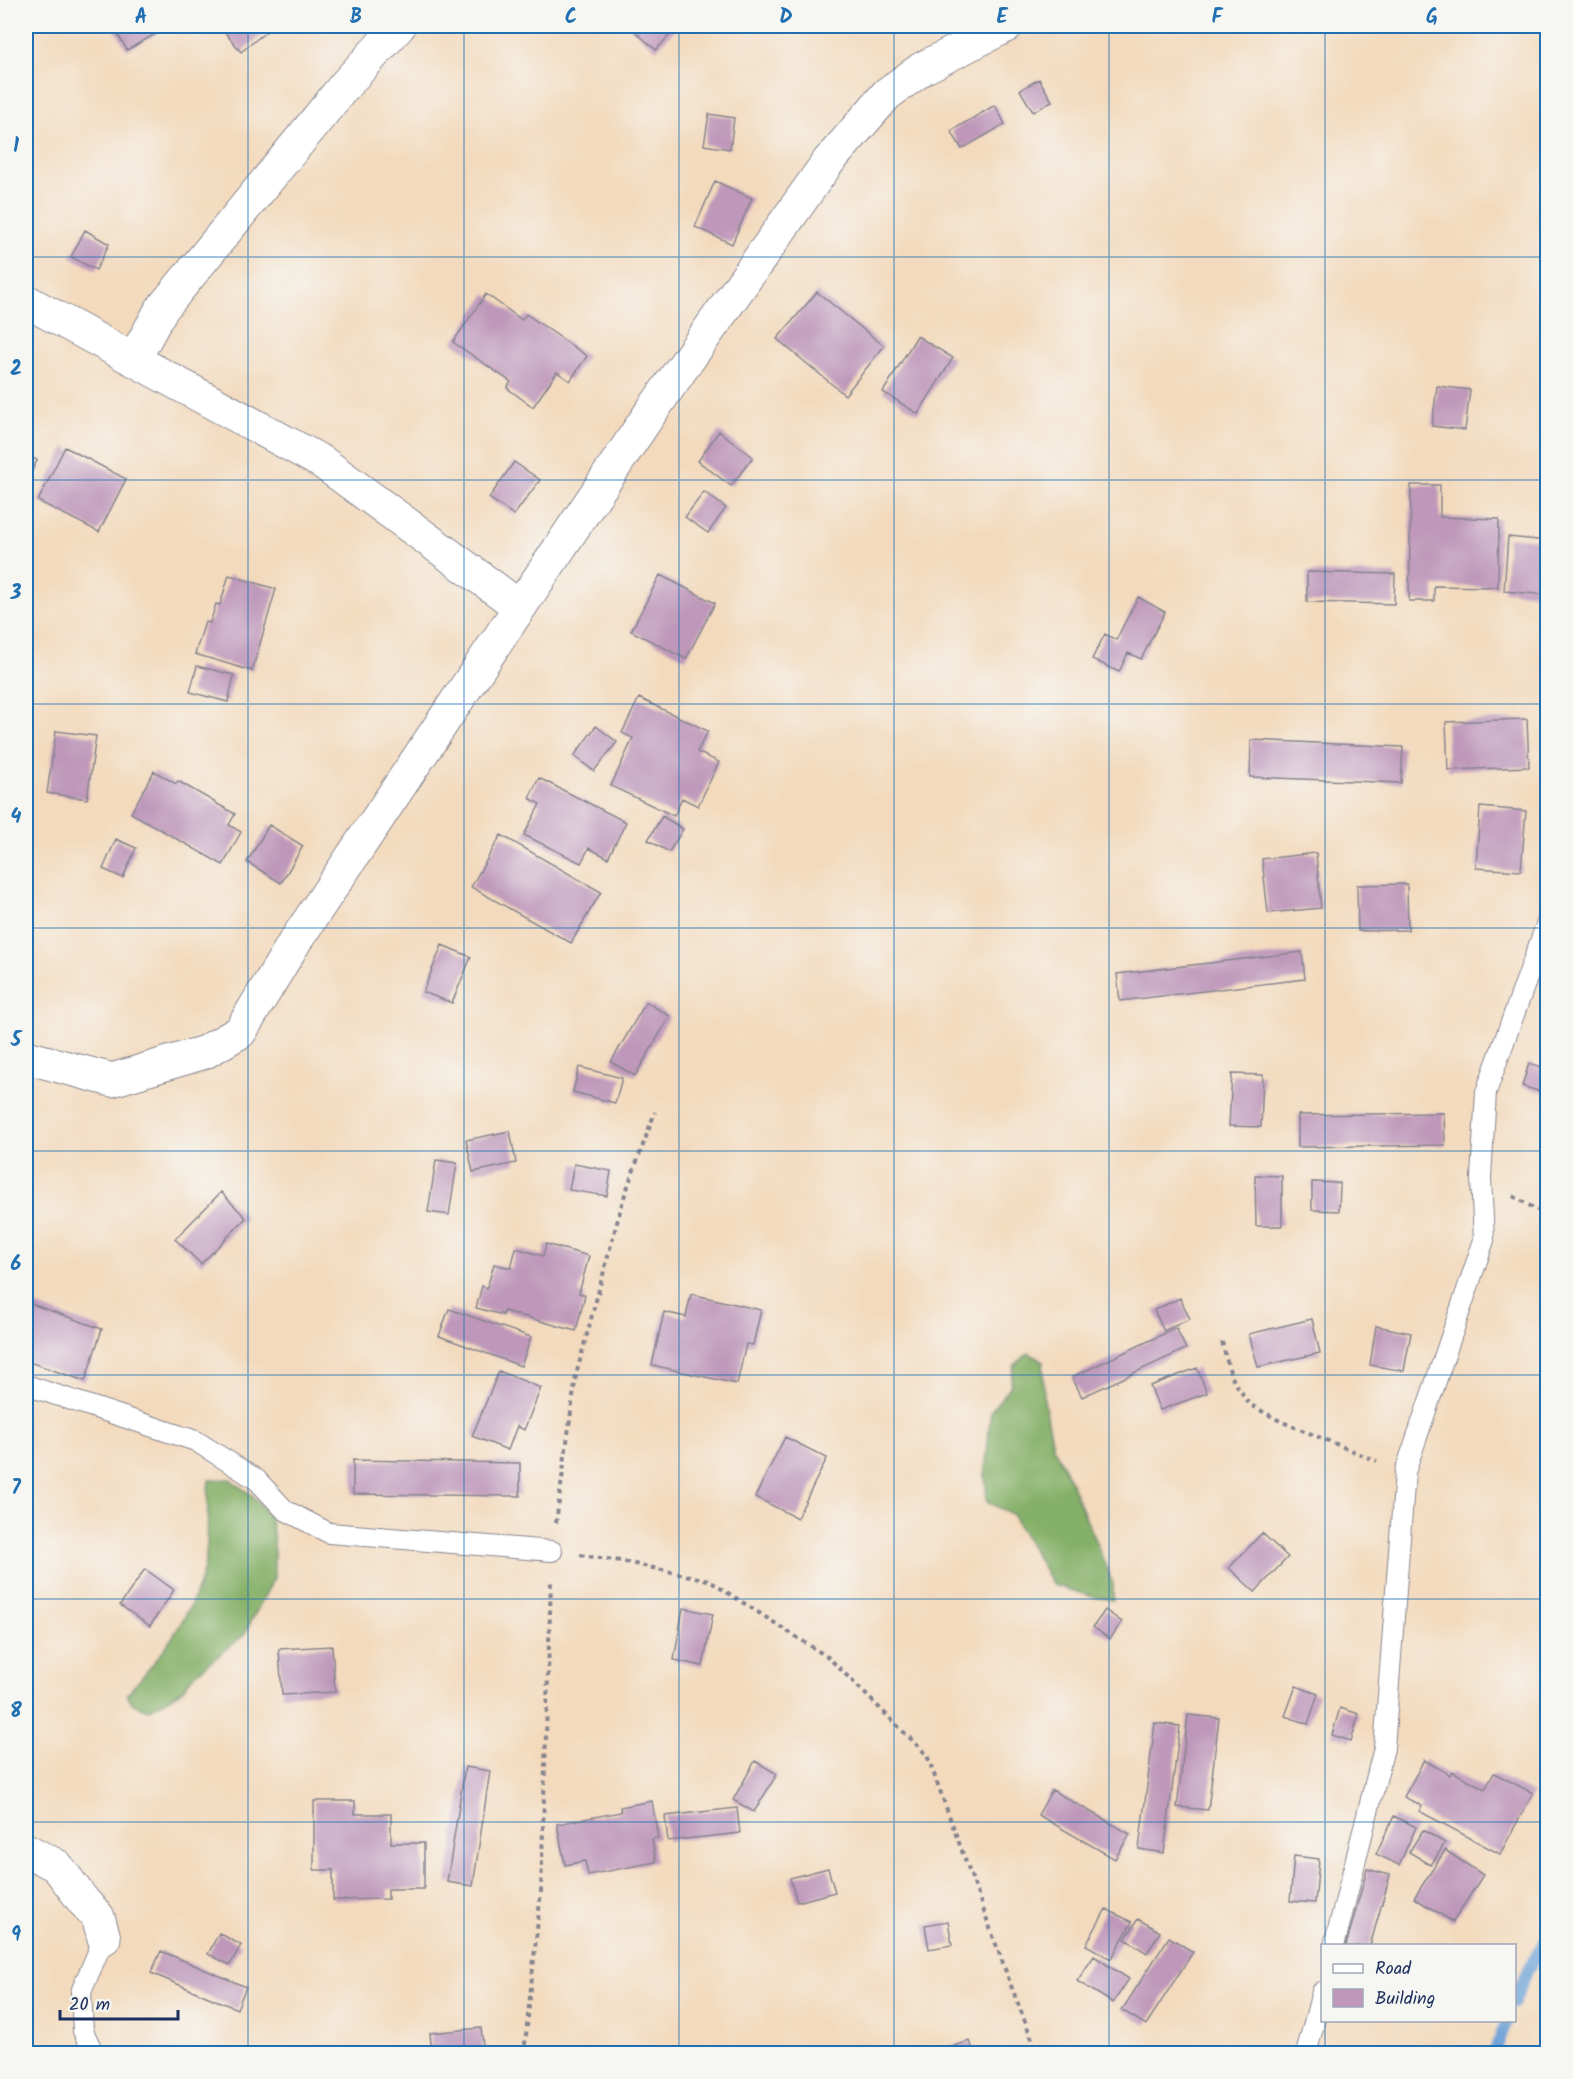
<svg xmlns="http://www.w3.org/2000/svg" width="1573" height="2079" font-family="Kalam,sans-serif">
<rect width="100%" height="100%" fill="#f6f6f2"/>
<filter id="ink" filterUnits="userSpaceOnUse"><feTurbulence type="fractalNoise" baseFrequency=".0167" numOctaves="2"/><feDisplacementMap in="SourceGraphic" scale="12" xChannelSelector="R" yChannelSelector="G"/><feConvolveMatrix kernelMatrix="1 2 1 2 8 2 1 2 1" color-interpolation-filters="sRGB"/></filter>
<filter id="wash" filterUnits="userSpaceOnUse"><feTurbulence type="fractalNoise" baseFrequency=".008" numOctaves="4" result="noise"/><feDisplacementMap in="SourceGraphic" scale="24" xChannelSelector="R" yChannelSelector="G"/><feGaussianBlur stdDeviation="1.35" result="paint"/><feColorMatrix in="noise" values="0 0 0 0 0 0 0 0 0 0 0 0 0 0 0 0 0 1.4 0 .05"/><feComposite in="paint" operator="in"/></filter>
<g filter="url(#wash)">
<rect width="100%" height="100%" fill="#f3dabd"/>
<path fill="#85b067" stroke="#507062" stroke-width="1.5" d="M1029,1353L1043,1362L1044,1401L1053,1446L1070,1480L1113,1584V1600L1094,1597L1053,1585L1012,1514L987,1502L985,1474L991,1411L1010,1387L1014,1366Z
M230,1479L254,1497L270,1518L274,1540V1578L244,1635L193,1676L180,1692L148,1710L133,1704L127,1694C160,1658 192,1617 204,1568C210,1540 206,1508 209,1480Z"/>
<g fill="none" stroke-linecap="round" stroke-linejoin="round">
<path stroke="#679ed5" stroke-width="12" d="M1514,2002L1529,1967L1548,1938
M1494,2054L1507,2020"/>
</g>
<g id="blocks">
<path fill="#be97ba" d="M113,26H157L161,31L127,50Z
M220,26H273L241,52Z
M633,26H678L656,50L631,28Z
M1039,79L1052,101L1033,112L1020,90Z
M995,105L1005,124L962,149L951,131Z
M709,114L734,118L730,149L704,145Z
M715,181L752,198L732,244L695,227Z
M85,230L109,244L96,270L71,257Z
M817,292L884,346L845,395L777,339Z
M486,294L522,320L526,314L587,356L570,381L557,372L533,407L507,388L511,382L453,342Z
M917,336L953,358L918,414L883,392Z
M1437,386L1470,390L1465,430L1432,426Z
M719,431L753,457L731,486L698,461Z
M65,447L126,479L99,532L38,501Z
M26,455L37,460L26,484Z
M514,462L540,480L514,515L489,498Z
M1411,485H1440V517L1499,519L1498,587L1434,586V601H1409Z
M704,492L726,508L708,533L685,517Z
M1508,537L1548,541V595L1504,591Z
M1307,572L1395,574L1394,604L1307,602Z
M229,575L276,589L252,671L195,654L205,622L210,623L216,604L220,605Z
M660,575L715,603L686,659L631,631Z
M1138,597L1165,612L1141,659L1128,653L1119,672L1092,659L1105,634L1116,640Z
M197,666L234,675L228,702L190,692Z
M639,698L708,731L697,752L719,762L698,806L682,798L674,816L611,786L633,738L622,733Z
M1527,719L1529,767L1448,770L1446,722Z
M596,726L617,742L594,771L574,756Z
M56,731L96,736L87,799L47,793Z
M1251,740L1403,747L1401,783L1250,777Z
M154,771L176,784L178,781L235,814L229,825L241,832L223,865L131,813Z
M539,778L626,822L608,858L589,848L581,863L524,835L540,804L529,798Z
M1480,807L1526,811L1521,871L1476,868Z
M662,816L683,829L669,852L648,840Z
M269,825L303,846L281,883L247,862Z
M501,835L601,892L571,943L471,887Z
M116,839L136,848L123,878L103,869Z
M1316,853L1321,908L1268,913L1262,859Z
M1407,884L1408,930L1358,931L1357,885Z
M442,945L471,957L452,1003L423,992Z
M1302,952L1305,979L1120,1001L1117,974Z
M646,1002L670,1016L635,1076L611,1062Z
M1529,1063L1548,1069V1080L1544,1093L1522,1086Z
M579,1067L622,1078L615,1103L573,1092Z
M1232,1074L1263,1075L1261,1127L1229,1126Z
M1444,1113L1445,1145L1298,1147V1115Z
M510,1131L516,1163L473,1172L466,1140Z
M436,1160L457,1163L449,1215L428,1212Z
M574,1164L611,1171L607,1196L569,1190Z
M1255,1175L1282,1176V1226H1256Z
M1312,1182L1340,1183L1339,1211L1312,1210Z
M221,1192L246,1218L201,1264L175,1239Z
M546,1244L589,1256L579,1293L585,1295L576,1331L504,1311L503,1315L476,1308L482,1286L487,1288L494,1264L511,1268L516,1248L543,1256Z
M691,1294L761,1310L753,1345L746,1344L737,1384L652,1365L664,1312L686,1317Z
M1180,1298L1190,1319L1164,1331L1154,1310Z
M26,1302L102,1329L85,1381L26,1361Z
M449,1309L531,1337L521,1366L439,1336Z
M1312,1319L1320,1353L1258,1367L1249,1334Z
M1376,1326L1411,1333L1404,1371L1370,1365Z
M1176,1328L1186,1349L1082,1397L1072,1377Z
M1197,1368L1207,1393L1160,1410L1150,1386Z
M499,1371L541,1388L524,1430L517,1426L508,1450L472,1436Z
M785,1437L827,1458L797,1518L755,1497Z
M353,1460L520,1463V1496L353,1494Z
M1262,1533L1288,1557L1255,1592L1229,1568Z
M145,1569L174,1590L150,1626L120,1605Z
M683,1608L713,1614L703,1666L674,1660Z
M1105,1610L1122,1622L1110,1639L1093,1627Z
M332,1646L335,1692L282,1695L279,1649Z
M1296,1686L1318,1694L1308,1724L1285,1716Z
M1340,1708L1359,1714L1351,1741L1332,1735Z
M1188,1715L1219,1718L1208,1810L1177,1807Z
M1155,1723L1180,1726L1164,1853L1139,1849Z
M1424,1760L1450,1775L1452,1771L1485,1789L1494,1773L1533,1793L1500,1854L1419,1811L1422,1806L1404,1797Z
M755,1761L777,1774L754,1812L733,1800Z
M465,1767L490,1771L473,1886L447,1882Z
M1052,1790L1130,1834L1115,1859L1038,1815Z
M314,1801H355V1814H391V1843H424V1889H388V1899L333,1900V1870H314Z
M652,1801L658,1838L652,1839L656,1862L588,1875L585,1861L565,1865L557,1824L621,1812L620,1807Z
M737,1808L740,1833L668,1841L665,1816Z
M1394,1816L1416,1827L1399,1865L1376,1854Z
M1423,1830L1445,1843L1431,1865L1409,1852Z
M1445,1850L1483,1875L1453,1922L1414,1898Z
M1294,1856L1319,1859L1315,1903L1290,1901Z
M828,1868L835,1892L797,1902L790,1878Z
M1367,1869L1390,1875L1370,1946H1346Z
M1106,1909L1132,1922L1111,1959L1086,1945Z
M1138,1919L1160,1932L1147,1953L1125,1939Z
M948,1921L952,1945L929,1949L925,1925Z
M219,1933L241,1945L230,1965L208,1954Z
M1169,1937L1193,1952L1146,2025L1122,2010Z
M161,1951L246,1987L237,2009L151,1973Z
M1094,1956L1129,1979L1113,2003L1077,1981Z
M481,2028L484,2054H432L430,2033Z
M970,2041L974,2054H941L940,2050Z"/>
</g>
</g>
<g filter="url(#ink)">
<use href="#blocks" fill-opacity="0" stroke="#87848e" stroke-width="1.5"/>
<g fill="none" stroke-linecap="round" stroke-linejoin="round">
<defs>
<path id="service" d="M26,1385L196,1441L257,1480L285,1510L329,1533L552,1551
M1334,1946L1384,1748L1405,1472L1484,1240L1481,1178L1486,1092L1548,920
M94,2054L83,2031L81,1992L104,1938
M1306,2054L1322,1992"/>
<path id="minor" d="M26,301L322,462L520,607
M134,359L161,310L346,84L399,26
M26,1057L112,1080L205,1052L240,1032L294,943L651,412L828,162L887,94L923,68L1006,26
M26,1850L57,1866L84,1902L98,1917L104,1938"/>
</defs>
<use href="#service" stroke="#87848e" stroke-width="22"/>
<use href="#minor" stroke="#87848e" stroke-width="35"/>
<path stroke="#87848e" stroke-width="4" stroke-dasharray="4.5 4.5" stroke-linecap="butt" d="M1513,1196L1548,1216
M1222,1342L1231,1376L1249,1404L1280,1421L1377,1461
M556,1523L576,1375L623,1200L655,1112
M580,1555L621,1561L708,1580L829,1658L927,1755L1013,1991L1038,2054
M524,2054L541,1891L551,1581"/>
<use href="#service" stroke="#fff" stroke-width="20"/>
<use href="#minor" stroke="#fff" stroke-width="33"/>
</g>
</g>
<path fill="none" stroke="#1f6fb2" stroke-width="1.5" stroke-opacity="0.55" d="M248,26V2054M464,26V2054M679,26V2054M894,26V2054M1109,26V2054M1325,26V1946M26,257H1548M26,480H1548M26,704H1548M26,928H1548M26,1151H1548M26,1375H1548M26,1599H1548M26,1822H1548M1325,2020V2054"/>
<rect width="1573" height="2079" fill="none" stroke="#f6f6f2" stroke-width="66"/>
<rect x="1321" y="1944" width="195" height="78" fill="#f6f6f2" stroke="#9ea6b7" stroke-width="1.5"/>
<rect x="1333" y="1964" width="30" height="9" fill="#ffffff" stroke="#9ea6b7" stroke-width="1.5"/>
<text x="1375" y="1974" font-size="18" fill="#1b2f5e">Road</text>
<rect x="1333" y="1989" width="30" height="18" fill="#be97ba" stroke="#9ea6b7" stroke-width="1.5"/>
<text x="1375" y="2004" font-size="18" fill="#1b2f5e">Building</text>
<path d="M60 2010v9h118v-9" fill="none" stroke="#1b2f5e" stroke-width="3"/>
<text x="69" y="2010" font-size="18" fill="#1b2f5e" stroke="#f6f6f2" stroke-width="4.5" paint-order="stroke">20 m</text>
<rect x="33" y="33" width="1507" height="2013" fill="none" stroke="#1f6fb2" stroke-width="2"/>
<g font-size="20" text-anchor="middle" font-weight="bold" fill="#1f6fb2">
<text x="141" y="23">A</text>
<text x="356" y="23">B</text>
<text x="571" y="23">C</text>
<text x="786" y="23">D</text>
<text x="1002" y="23">E</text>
<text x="1217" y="23">F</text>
<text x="1432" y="23">G</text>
<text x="16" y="152">1</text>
<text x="16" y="375">2</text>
<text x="16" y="599">3</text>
<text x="16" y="823">4</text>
<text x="16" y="1046">5</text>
<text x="16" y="1270">6</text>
<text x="16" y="1494">7</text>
<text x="16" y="1717">8</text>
<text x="16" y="1941">9</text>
</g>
</svg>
